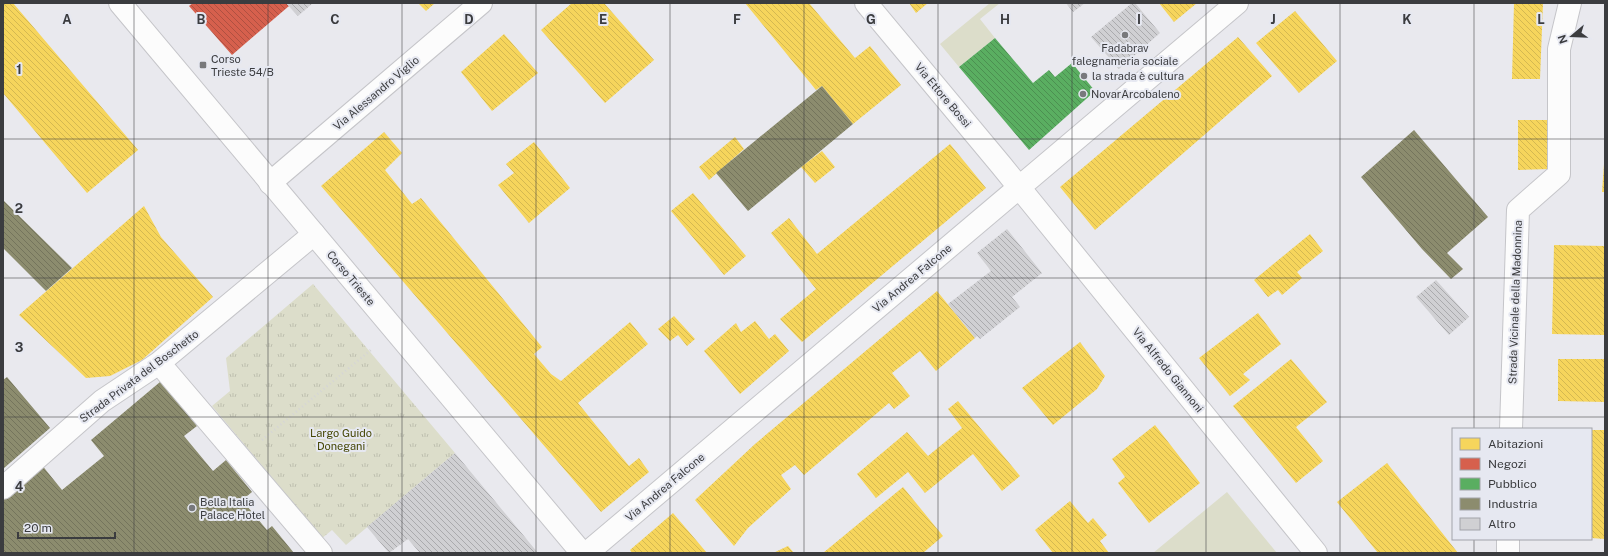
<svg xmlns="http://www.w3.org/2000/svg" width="1608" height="556" font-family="'Public Sans',sans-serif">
<defs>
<pattern id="park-tufts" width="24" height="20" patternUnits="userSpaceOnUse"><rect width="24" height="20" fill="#dcddca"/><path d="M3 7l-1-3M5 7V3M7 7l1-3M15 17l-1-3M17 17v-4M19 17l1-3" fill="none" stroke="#bebfaf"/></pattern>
<pattern id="homes-back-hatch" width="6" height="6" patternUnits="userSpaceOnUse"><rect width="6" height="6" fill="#f6d55c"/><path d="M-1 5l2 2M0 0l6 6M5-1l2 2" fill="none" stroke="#d4b851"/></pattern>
<pattern id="shops-back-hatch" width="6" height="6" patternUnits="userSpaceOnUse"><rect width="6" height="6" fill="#d6604d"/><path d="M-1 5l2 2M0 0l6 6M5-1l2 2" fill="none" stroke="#af5041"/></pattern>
<pattern id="public-back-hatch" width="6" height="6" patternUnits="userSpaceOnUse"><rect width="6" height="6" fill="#5aae61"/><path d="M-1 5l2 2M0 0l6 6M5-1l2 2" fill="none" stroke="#4c8f51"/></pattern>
<pattern id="industry-back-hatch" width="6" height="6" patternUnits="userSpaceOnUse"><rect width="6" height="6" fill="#8c8c6e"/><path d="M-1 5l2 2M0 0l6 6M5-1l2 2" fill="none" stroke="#74745c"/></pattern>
<pattern id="building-back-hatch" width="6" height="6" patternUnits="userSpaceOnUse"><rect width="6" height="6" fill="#d0d0d3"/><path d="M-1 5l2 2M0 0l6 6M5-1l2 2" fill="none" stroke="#aaaaad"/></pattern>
</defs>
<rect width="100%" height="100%" fill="#e9e9ee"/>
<path fill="#dcddca" d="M990,3H1000L980,19L995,38L959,67L940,44Z
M1227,492L1277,553H1153Z"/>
<path fill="url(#park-tufts)" d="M313,284L455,453L346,545L332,530L315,544L273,494L280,487L212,406L230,391L226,358Z"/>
<path fill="url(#homes-back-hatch)" d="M3,3H13L138,150L87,193L3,93Z
M418,3H435L426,11Z
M572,3H604L654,60L605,103L541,30Z
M745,3H809L855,58L870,46L901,85L853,124L822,86L816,90Z
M909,3H928L916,13Z
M1159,3H1197L1174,22Z
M1514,3H1543L1540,79H1512Z
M1295,11L1337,61L1299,93L1256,43Z
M504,34L538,73L492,111L461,72Z
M1238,37L1272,76L1095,230L1060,187Z
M1518,120H1550V169L1518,170Z
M384,132L402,153L385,170L412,204L421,198L542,347L534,354L551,374L561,381L630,322L648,344L578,403L629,466L639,458L649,472L601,512L321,186Z
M735,137L744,149L709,180L699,167Z
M534,142L570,188L529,223L498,185L514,173L506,164Z
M950,144L986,188L802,342L780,319L816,289L771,233L789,218L817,254Z
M822,151L835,167L815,183L801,167Z
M1604,164L1605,165V192H1602Z
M693,193L746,256L724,275L671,211Z
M144,206L161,237L213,297L142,360L110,376L86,378L19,315Z
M1310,234L1323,251L1297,272L1302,278L1282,295L1278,290L1268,297L1254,280Z
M1554,245L1605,246V335L1552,334Z
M937,291L975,338L936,371L920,351L892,373L910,396L894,409L889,403L804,475L795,465L781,475L791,489L748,528L734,546L695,500L755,444Z
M1258,313L1281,344L1243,374L1250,380L1230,396L1199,358Z
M674,316L695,339L687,346L678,335L670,341L658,329Z
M755,321L769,339L775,334L789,351L740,394L704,351L736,323L741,332Z
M1080,342L1105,376L1097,389L1053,425L1022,388Z
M1291,359L1327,402L1296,427L1323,461L1296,483L1233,406Z
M1558,359H1605V402L1558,401Z
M958,401L1020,476L1002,491L973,454L925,493L908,472L876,498L857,474L907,432L928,456L962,428L948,409Z
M1155,425L1200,483L1149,523L1118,483L1125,477L1112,459Z
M1591,430H1605V539L1591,538Z
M1387,463L1458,553H1378L1337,502Z
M903,487L943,536L923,553H823Z
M1070,501L1088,523L1093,518L1107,535L1100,541L1109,553H1053L1035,530Z
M673,513L707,553H632L630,550Z
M788,546L794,553H773Z"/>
<path fill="url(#shops-back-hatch)" d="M193,3H286L289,6L232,55L189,6Z"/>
<path fill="url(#public-back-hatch)" d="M995,38L1033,83L1049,70L1055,77L1072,63L1095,91L1029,150L959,67Z"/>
<path fill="url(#industry-back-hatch)" d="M822,86L853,124L748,211L716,173Z
M1414,130L1488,217L1447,253L1463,269L1451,279L1422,249L1361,177Z
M3,200L72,268L46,291L3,248Z
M7,377L50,428L3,469V380Z
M160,382L197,426L184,436L213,471L226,460L252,492L242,500L267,530L272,526L294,553H3V496L41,464L62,490L104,456L91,440Z"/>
<path fill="url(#building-back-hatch)" d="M286,3H313L298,16Z
M1066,3H1085L1073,12Z
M1132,3H1135L1160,33L1119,69L1091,37Z
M1007,229L1042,273L1012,297L1020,307L980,339L977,336L975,338L948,304L991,271L977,253Z
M1436,280L1469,317L1449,335L1416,297Z
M455,453L538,553H420L408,539L389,553L367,527Z"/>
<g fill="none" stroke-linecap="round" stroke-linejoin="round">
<defs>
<path id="minor" d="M866,3L1001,165L1316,553
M270,183L481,3
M159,363L321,553
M1511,429L1518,210L1559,174V49L1570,3
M3,488L102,401L159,363L314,234
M587,553L1237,3
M1508,553V539"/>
<path id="secondary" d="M120,3L582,553"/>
</defs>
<use href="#minor" stroke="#c5c5c9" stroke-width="24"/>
<use href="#secondary" stroke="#c5c5c9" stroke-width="24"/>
<path stroke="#d5d5d6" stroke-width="2.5" stroke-dasharray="1 3" stroke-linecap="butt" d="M262,440L372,349"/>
<use href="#minor" stroke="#fcfcfc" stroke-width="22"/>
<use href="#secondary" stroke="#fcfcfc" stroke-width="22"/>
</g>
<path fill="none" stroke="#3b3c3f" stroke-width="1" stroke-opacity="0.55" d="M134,3V553M268,3V553M402,3V553M536,3V553M670,3V553M804,3V553M938,3V553M1072,3V553M1206,3V553M1340,3V553M1474,3V429M3,139H1605M3,278H1605M3,417H1605M1474,539V553"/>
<g fill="#78797c" stroke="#e6e8f1" stroke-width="1.5">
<circle cx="1125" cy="35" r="4"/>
<rect x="199" y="61" width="8" height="8" rx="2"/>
<circle cx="1084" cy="76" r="4"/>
<circle cx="1083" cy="94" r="4"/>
<circle cx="192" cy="508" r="4"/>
</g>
<g text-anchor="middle" stroke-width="4" stroke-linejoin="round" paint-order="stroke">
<g font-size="11" fill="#3b3c3f" stroke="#e6e8f1" text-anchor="start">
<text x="1125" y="52" text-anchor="middle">Fadabrav<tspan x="1125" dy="13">falegnameria sociale</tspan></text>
<text x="211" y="63">Corso<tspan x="211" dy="13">Trieste 54/B</tspan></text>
<text x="1092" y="80">la strada è cultura</text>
<text x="1091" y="98">NovarArcobaleno</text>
<text x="200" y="506">Bella Italia<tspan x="200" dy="13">Palace Hotel</tspan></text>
</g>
<g font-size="11" fill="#3b3c3f" stroke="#e6e8f1">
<text transform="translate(376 93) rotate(-40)" y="4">Via Alessandro Viglio</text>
<text transform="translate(943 95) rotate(50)" y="4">Via Ettore Bossi</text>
<text transform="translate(351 278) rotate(50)" y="4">Corso Trieste</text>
<text transform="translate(912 278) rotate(-40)" y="4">Via Andrea Falcone</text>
<text transform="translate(1515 302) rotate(-88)" y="4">Strada Vicinale della Madonnina</text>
<text transform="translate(1168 370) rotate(51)" y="4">Via Alfredo Giannoni</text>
<text transform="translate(139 376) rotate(-37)" y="4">Strada Privata del Boschetto</text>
<text transform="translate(665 487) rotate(-40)" y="4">Via Andrea Falcone</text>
</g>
<g font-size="11" fill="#454704" stroke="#e6e8f1">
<text x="341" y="437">Largo Guido<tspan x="341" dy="13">Donegani</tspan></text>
</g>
</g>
<g font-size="13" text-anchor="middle" font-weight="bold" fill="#3b3c3f" stroke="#e6e8f1" stroke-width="4" stroke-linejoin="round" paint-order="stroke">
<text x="67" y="24">A</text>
<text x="201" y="24">B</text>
<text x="335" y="24">C</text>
<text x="469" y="24">D</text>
<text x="603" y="24">E</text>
<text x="737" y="24">F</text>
<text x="871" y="24">G</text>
<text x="1005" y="24">H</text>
<text x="1139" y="24">I</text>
<text x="1273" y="24">J</text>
<text x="1407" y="24">K</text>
<text x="1541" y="24">L</text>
<text x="19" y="74">1</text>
<text x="19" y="213">2</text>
<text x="19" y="352">3</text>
<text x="19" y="491">4</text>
</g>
<rect width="1608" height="556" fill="none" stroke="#3b3c3f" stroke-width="8"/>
<rect x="1452" y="428" width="140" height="112" fill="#e6e8f1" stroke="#a2a3aa"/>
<rect x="1460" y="438" width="20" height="12" fill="#f6d55c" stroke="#a2a3aa"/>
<text x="1488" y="448" font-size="12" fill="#3b3c3f">Abitazioni</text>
<rect x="1460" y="458" width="20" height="12" fill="#d6604d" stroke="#a2a3aa"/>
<text x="1488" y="468" font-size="12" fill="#3b3c3f">Negozi</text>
<rect x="1460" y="478" width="20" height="12" fill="#5aae61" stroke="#a2a3aa"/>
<text x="1488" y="488" font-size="12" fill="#3b3c3f">Pubblico</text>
<rect x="1460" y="498" width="20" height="12" fill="#8c8c6e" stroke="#a2a3aa"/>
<text x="1488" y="508" font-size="12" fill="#3b3c3f">Industria</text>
<rect x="1460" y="518" width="20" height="12" fill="#d0d0d3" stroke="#a2a3aa"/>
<text x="1488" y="528" font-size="12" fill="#3b3c3f">Altro</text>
<g transform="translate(1572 36) rotate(251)" stroke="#e6e8f1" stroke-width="3" paint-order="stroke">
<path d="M0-3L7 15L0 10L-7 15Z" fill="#3b3c3f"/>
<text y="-6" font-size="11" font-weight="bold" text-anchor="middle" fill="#3b3c3f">N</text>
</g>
<path d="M18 532v6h97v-6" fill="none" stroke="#3b3c3f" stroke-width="2"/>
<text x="24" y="532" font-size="12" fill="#3b3c3f" stroke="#e6e8f1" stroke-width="3" paint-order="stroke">20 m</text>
</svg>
